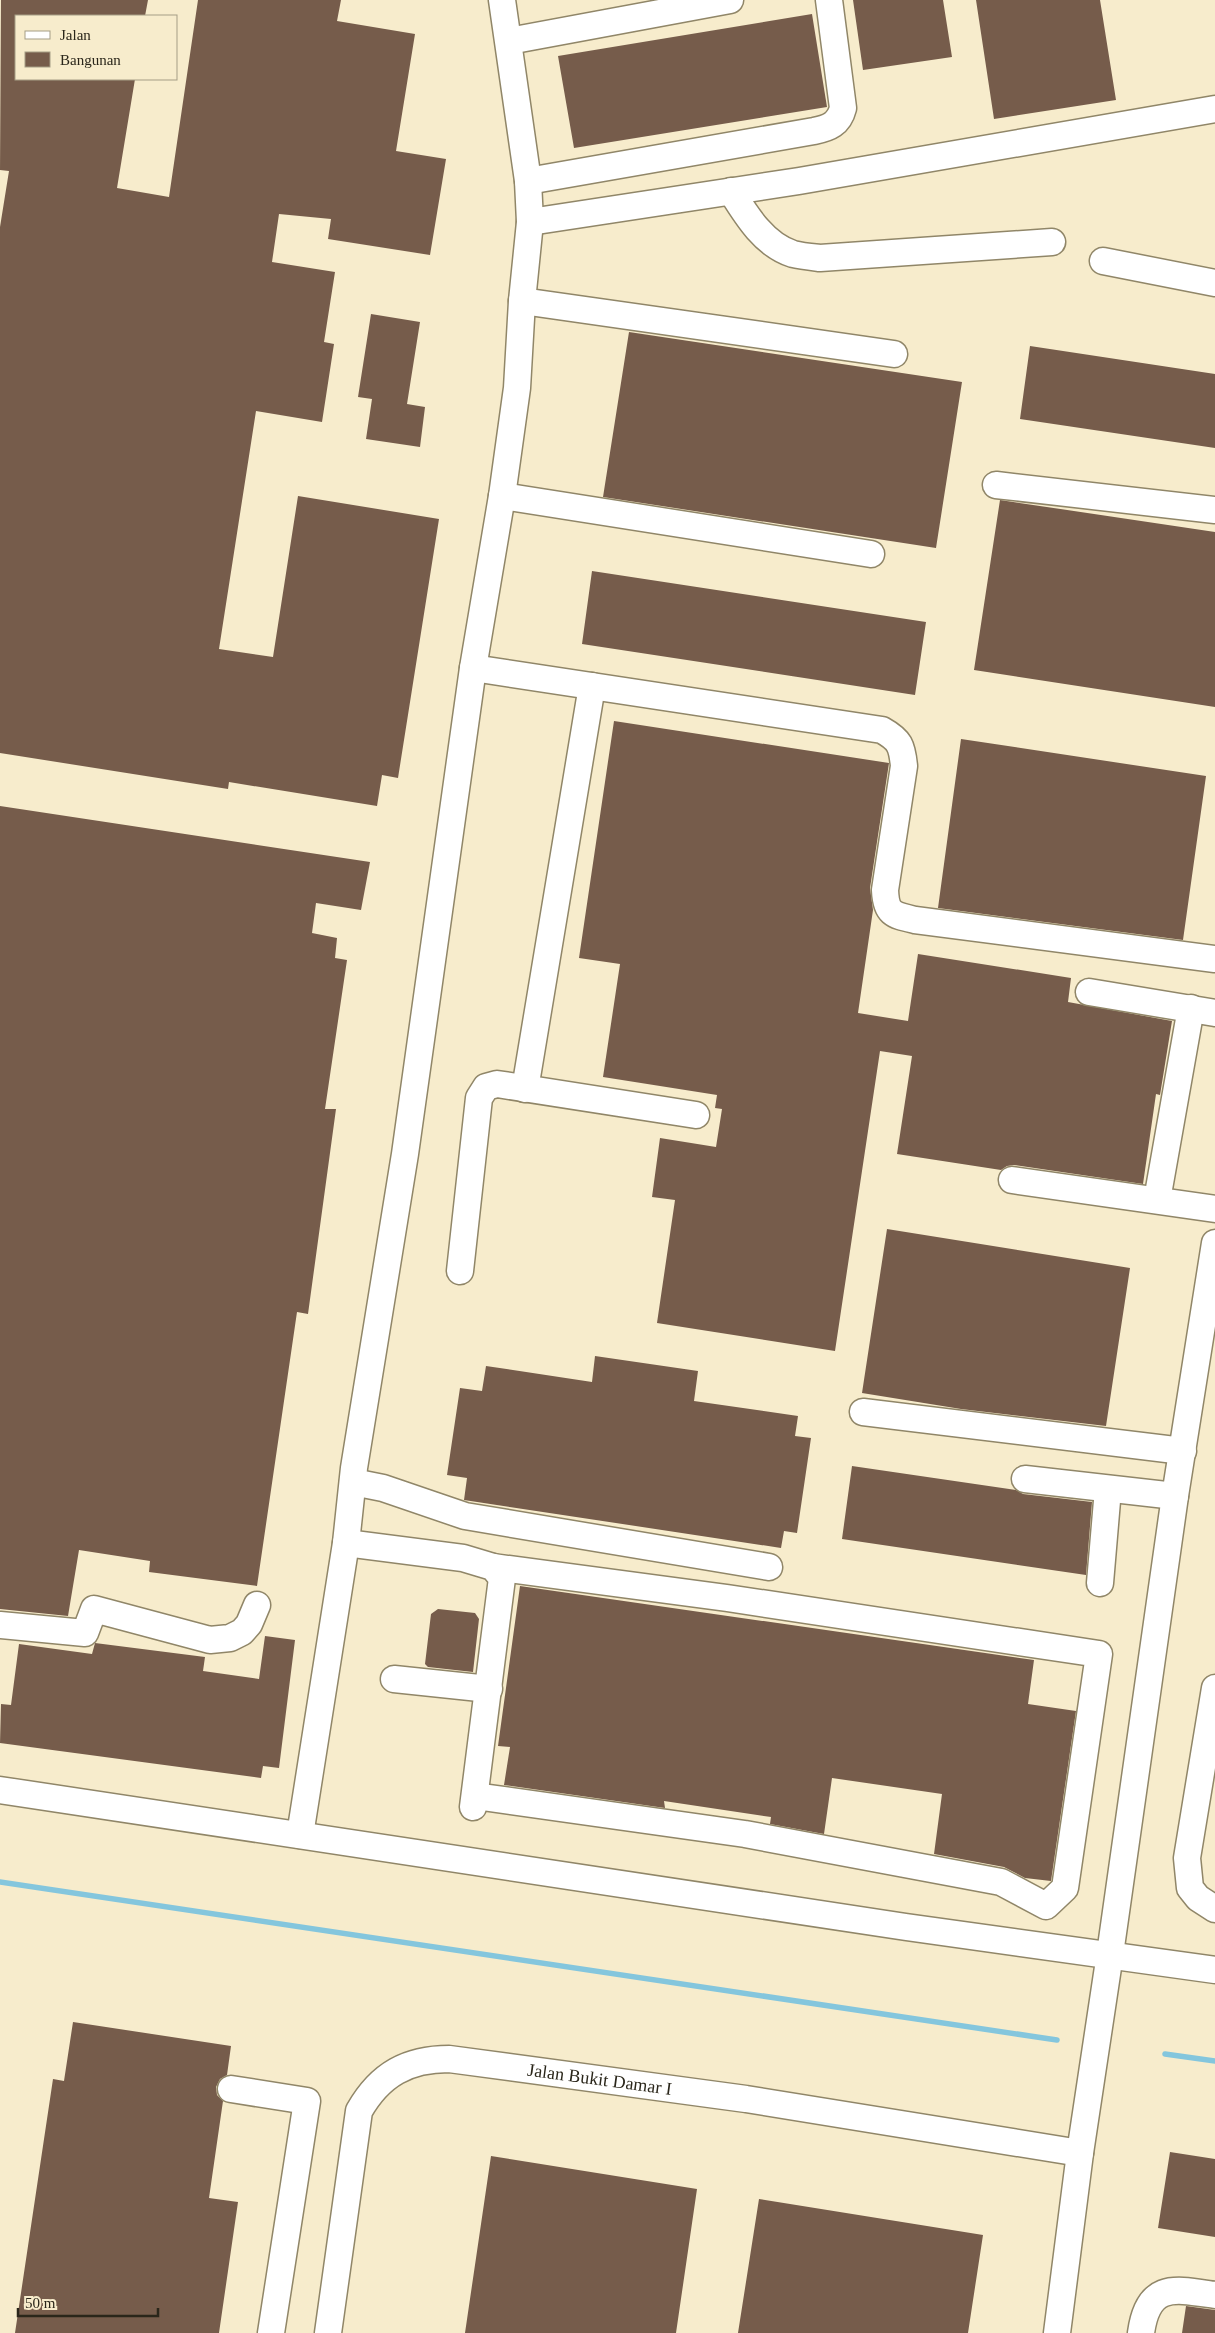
<svg xmlns="http://www.w3.org/2000/svg" width="1215" height="2333" font-family="Georgia,serif">
<rect width="100%" height="100%" fill="#f7eccc"/>
<g fill="none" stroke-linecap="round" stroke-linejoin="round">
<path stroke="#84c6dd" stroke-width="5.5" d="M0,1882L1057,2040
M1165,2054L1215,2061"/>
</g>
<path fill="#765c4b" d="M1,0H148L145,16H16V79H135L117,188L169,197L198,0H341L337,21L415,34L396,151L446,159L430,255L328,239L331,219L279,214L272,262L335,272L324,342L334,344L322,422L256,411L219,649L273,657L298,496L439,519L398,778L382,775L377,806L229,782L228,789L0,753V227L9,171L0,170Z
M853,0H943L952,57L863,70Z
M976,0H1100L1116,100L994,119Z
M812,14L827,107L574,148L558,56Z
M371,314L420,322L407,404L425,407L420,447L366,439L372,399L358,397Z
M629,332L962,382L936,548L603,497Z
M1030,346L1215,374V448L1020,419Z
M1000,500L1215,532V707L974,670Z
M592,571L926,622L915,695L582,644Z
M614,721L889,763L870,888L873,910L858,1013L908,1021L918,954L1071,978L1068,1002L1172,1021L1160,1095L1156,1094L1143,1184L1014,1165L1007,1166L1001,1170L897,1154L912,1056L880,1051L835,1351L657,1323L675,1200L652,1197L660,1138L716,1147L722,1109L715,1108L717,1095L603,1077L620,964L579,958Z
M961,739L1206,776L1183,940L938,908Z
M0,806L370,862L361,910L316,903L312,933L337,938L335,958L347,960L325,1109H336L308,1314L297,1312L257,1586L149,1572L150,1561L79,1550L68,1616L0,1609Z
M887,1229L1130,1268L1106,1426L961,1409L862,1393Z
M595,1356L698,1371L694,1401L798,1416L795,1436L811,1438L797,1533L784,1531L781,1548L464,1500L467,1478L447,1475L460,1388L482,1391L486,1366L592,1382Z
M852,1466L1016,1490L1023,1494L1092,1502L1086,1575L842,1539Z
M520,1586L1034,1660L1028,1704L1076,1711L1051,1881L1025,1878L1004,1867L934,1854L942,1794L832,1778L824,1834L770,1824L771,1817L664,1801L665,1808L504,1785L510,1747L498,1746Z
M438,1609L475,1613L479,1619L473,1672L428,1667L425,1664L431,1614Z
M265,1636L295,1640L279,1768L263,1766L261,1778L0,1743L1,1704L11,1705L19,1644L92,1654L95,1643L205,1657L203,1671L259,1679Z
M73,2022L231,2046L227,2075L220,2079L216,2087L217,2095L223,2101L209,2198L238,2202L219,2333H15L53,2079L64,2081Z
M1170,2152L1215,2159V2237L1158,2228Z
M491,2156L697,2189L676,2333H465Z
M759,2199L983,2235L968,2333H738Z
M1186,2306L1215,2310V2333H1182Z"/>
<g fill="none" stroke-linecap="round" stroke-linejoin="round">
<defs>
<g id="minor">
<path d="M509,41L730,0"/>
<path d="M528,181L814,131C829,128 839,124 843,108L829,0"/>
<path d="M731,191C746,215 764,245 793,254C801,256 811,257 820,258L1052,242"/>
<path d="M530,222L799,181L1215,109"/>
<path d="M1103,261L1215,283"/>
<path d="M522,301L894,354"/>
<path d="M996,485L1215,510"/>
<path d="M502,496L871,554"/>
<path d="M473,668L882,730C900,740 902,746 904,766L885,890C886,914 893,915 915,920L1215,959"/>
<path d="M1089,992L1215,1013"/>
<path d="M525,1089L592,686"/>
<path d="M1012,1180L1215,1209"/>
<path d="M1157,1200L1191,1008"/>
<path d="M460,1271L479,1098L486,1087L497,1084L696,1115"/>
<path d="M863,1412L1183,1451"/>
<path d="M1025,1479L1175,1496"/>
<path d="M353,1482L383,1488L465,1516L769,1567"/>
<path d="M346,1543L463,1558L493,1567L502,1578L473,1807"/>
<path d="M1100,1583L1108,1489"/>
<path d="M0,1625L85,1633L94,1609L210,1640L230,1638L242,1632L249,1624L257,1605"/>
<path d="M394,1679L489,1689"/>
<path d="M1215,1688L1187,1858L1190,1888L1198,1898L1215,1909"/>
<path d="M0,1790L906,1927L1215,1970"/>
<path d="M475,1796L745,1834L1001,1882L1046,1906L1065,1888L1099,1654L727,1598L493,1567"/>
<path d="M300,1835L346,1543L354,1468L405,1154L473,668L502,496L517,388L522,301L530,222L528,181L502,0"/>
<path d="M231,2089L307,2101L271,2333"/>
<path id="s1" d="M328,2333L359,2111C380,2074 408,2059 449,2059L746,2099L1080,2153"/>
<path d="M1057,2333L1080,2153L1110,1954L1175,1496L1215,1243"/>
<path d="M1141,2333C1148,2282 1174,2289 1215,2295"/>
</g>
</defs>
<use href="#minor" stroke="#908668" stroke-width="29"/>
<use href="#minor" stroke="#fff" stroke-width="26"/>
</g>
<g text-anchor="middle" stroke-width="5" stroke-linejoin="round" paint-order="stroke">
<g font-size="18" fill="#2a261a" stroke="#f7eccc">
<text dy="6" stroke="none"><textPath href="#s1" startOffset="486">Jalan Bukit Damar I</textPath></text>
</g>
</g>
<rect x="15" y="15" width="162" height="65" fill="#f7eccc" stroke="#a59d85"/>
<rect x="25" y="31" width="25" height="8" fill="#ffffff" stroke="#a59d85"/>
<text x="60" y="40" font-size="15" fill="#2a261a">Jalan</text>
<rect x="25" y="52" width="25" height="15" fill="#765c4b" stroke="#a59d85"/>
<text x="60" y="65" font-size="15" fill="#2a261a">Bangunan</text>
<path d="M18 2308v8h140v-8" fill="none" stroke="#2a261a" stroke-width="2.5"/>
<text x="25" y="2308" font-size="15" fill="#2a261a" stroke="#f7eccc" stroke-width="4" paint-order="stroke">50 m</text>
</svg>
